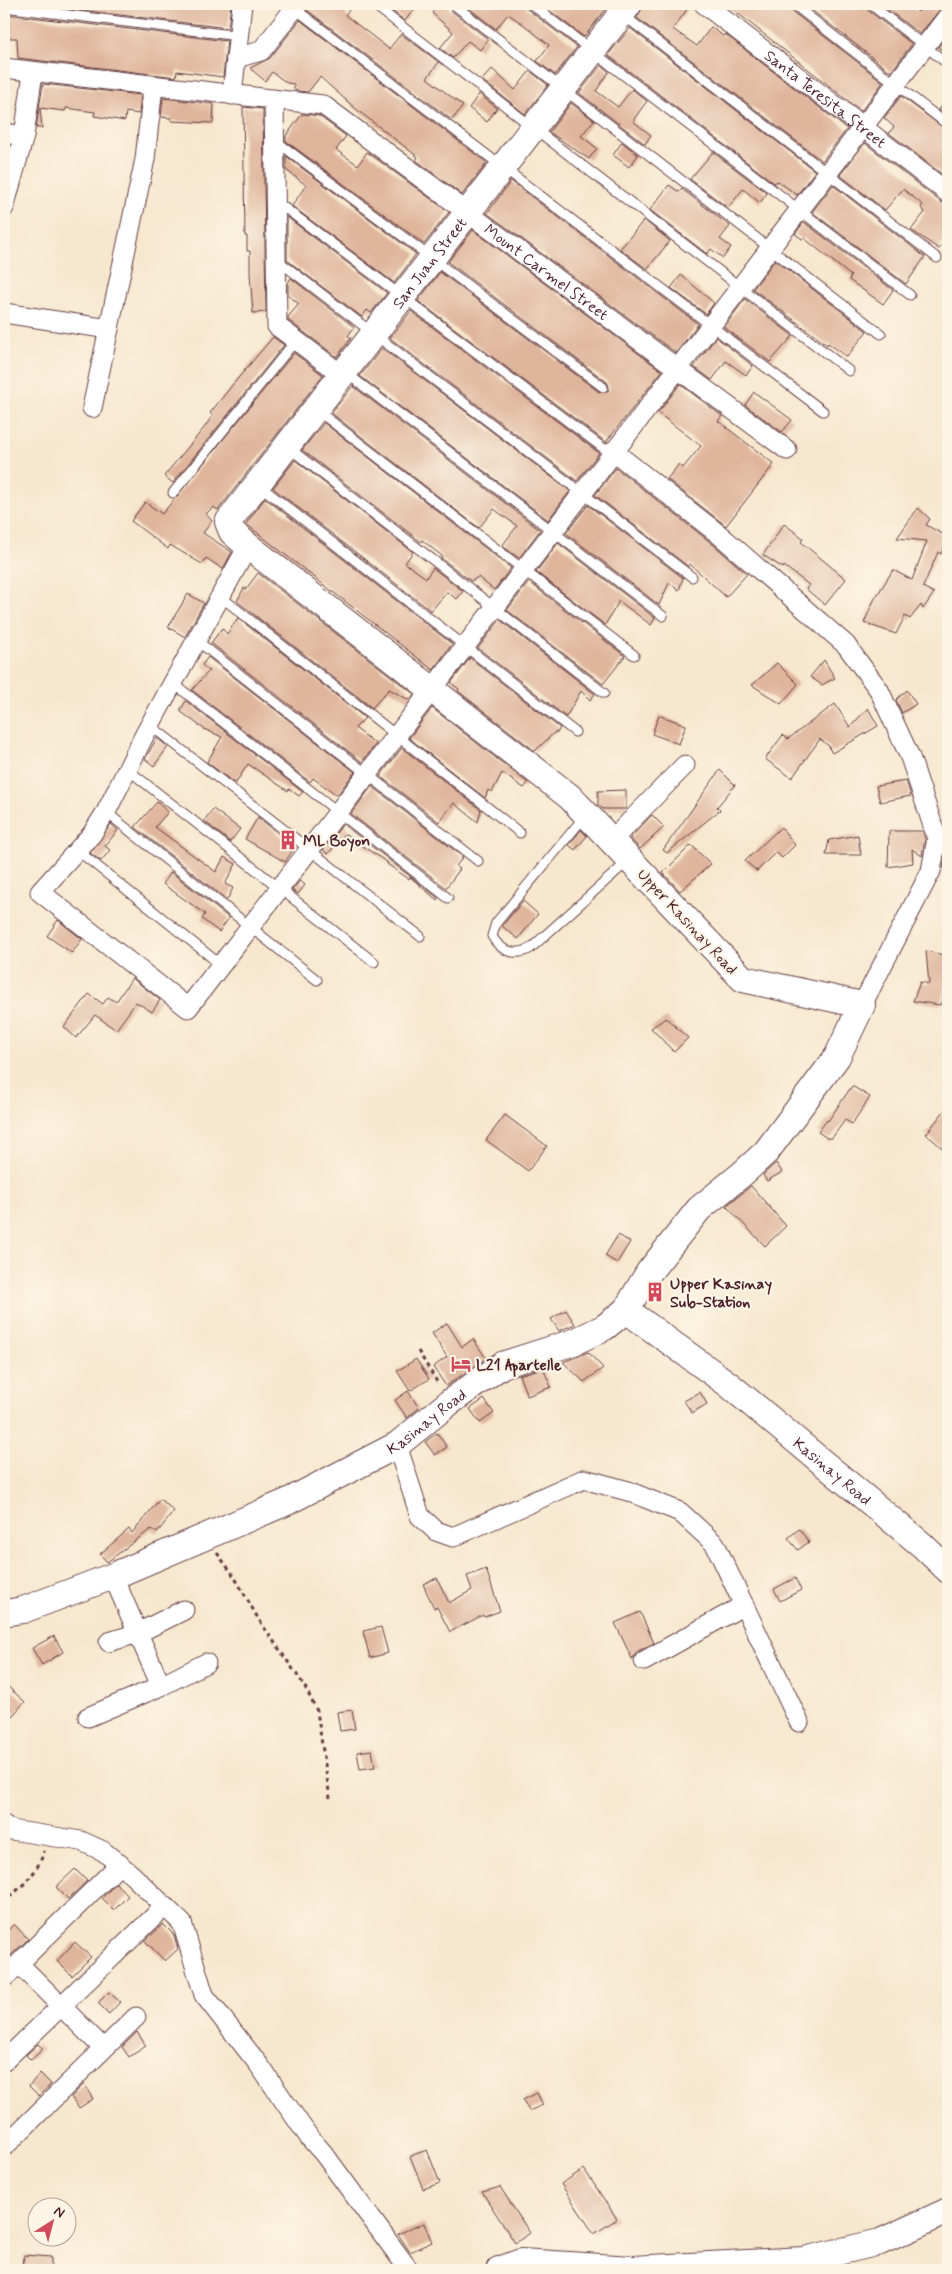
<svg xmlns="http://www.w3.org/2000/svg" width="952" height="2274" font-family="Mynerve,sans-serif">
<rect width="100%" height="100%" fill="#fcf5e5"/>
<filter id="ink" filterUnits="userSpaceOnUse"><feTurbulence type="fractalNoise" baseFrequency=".02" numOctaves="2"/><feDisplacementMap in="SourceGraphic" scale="10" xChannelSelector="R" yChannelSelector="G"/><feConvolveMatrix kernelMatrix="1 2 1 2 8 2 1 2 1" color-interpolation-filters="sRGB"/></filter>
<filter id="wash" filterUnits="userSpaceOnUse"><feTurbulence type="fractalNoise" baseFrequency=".0096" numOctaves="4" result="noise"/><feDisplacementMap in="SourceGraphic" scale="20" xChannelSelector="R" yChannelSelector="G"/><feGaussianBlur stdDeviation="1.12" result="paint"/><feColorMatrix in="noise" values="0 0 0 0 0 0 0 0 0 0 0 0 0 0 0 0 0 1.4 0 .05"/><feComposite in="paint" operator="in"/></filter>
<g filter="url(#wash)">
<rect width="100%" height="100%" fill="#f7e7ce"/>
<g id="blocks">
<path fill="#dfb59c" d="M29,4H167L190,7L191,4L231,5L228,28Z
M309,4H354L345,15L389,49L401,34L439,62L427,78L463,106L452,120L307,10Z
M383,4H418L405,21Z
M439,4H447L449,9L488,39L480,50L468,41L453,58L440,48L453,32L432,13Z
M463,4H525L527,9L577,47L555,75L537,61L549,45L523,24L508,14L496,29Z
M541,4H600L606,9L584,37Z
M644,4H652L662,11L668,4H691L673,29L674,30L697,46L711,27L723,36L725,34L847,129L822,161L637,18Z
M726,4H786L789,9L883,82L861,111Z
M806,4H864L866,9L912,44L891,72L805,5Z
M880,4H907L918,12L925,4H938L942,7L920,34Z
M6,14L227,41L223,77L177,71L176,77L18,58L17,38H5Z
M300,20L487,163L462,195L416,160L418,157L356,109L320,77L308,92L297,91L294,89V84L287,83L272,72L265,81L250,68L270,58Z
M630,28L815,171L797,195L778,181L774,183L608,55Z
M948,34V55L938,47Z
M601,65L609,72L596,91L618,107L632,89L647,101L634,119V122L651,135L645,144L579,93Z
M492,69L515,90L530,71L548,85L525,114L482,80Z
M43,84L141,95L139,114L126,112L125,121L94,116L95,112L66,108L65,111L40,108L42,128H36Z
M479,94L497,108L487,122L469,108Z
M901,96L948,131V179L889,133L894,127L884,118Z
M163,98L214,104L213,123L171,121V118L161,117Z
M948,98V117L939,110Z
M571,103L594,120L581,136L597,148L589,159L549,132Z
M243,107L263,109L266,312L253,313L250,273V251H247V236H245Z
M302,114L319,116L346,136L336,150L358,165L367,152L449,212L424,244L286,141V136Z
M622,142L638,155L629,167L613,155Z
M865,143L941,202L948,204V236L939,249L911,230L925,212L921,208L923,205L903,189L885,210L840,175Z
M713,152L767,193L760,203L743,189L728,208L690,179Z
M286,156L416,254L394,283L292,206L306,185L286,170Z
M511,181L698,324L676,353L487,213Z
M669,185L679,192L682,189L730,226L720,239L731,247L723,258L711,249L707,254L650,210Z
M833,185L925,257L906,284L812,212Z
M287,217L387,293L371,313L367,310L362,317L287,260Z
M644,220L670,241L647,269L620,249Z
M804,222L893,290L883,304L849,280L851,276L804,238L802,239L795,234Z
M473,230L662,371L606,442L418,301L440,272L599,392L608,391L609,387L607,382L448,262Z
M775,260L867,331L847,357L828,343L827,345L753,289Z
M681,275L714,303L706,314L671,288Z
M291,278L354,327L348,336L351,338L337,357L288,320V317L299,304L288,295V283Z
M745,299L793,336L770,362L724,327Z
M411,311L599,453L577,481L390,338Z
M273,337L284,345L173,483L164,476L204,428L213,415L210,413L234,383Z
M716,337L753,366L746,375L726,361L712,380L694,367Z
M382,348L570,491L548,520L360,376Z
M294,353L323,375L218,510L213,507L206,514L212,521L203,533L232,552L223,569L206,558L202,564L170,545L168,549L131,521L145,502L162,514Z
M680,384L722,416L718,421L774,464L726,526L667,479L679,464L683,468L701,446L658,413Z
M353,386L540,530L519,558L502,546L517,526L494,509L479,528L331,413Z
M754,392L792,420L782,432L745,405Z
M324,423L511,568L494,590L478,577L471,581L441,558L442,556L422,540L421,542L302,450Z
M295,460L413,552L405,563L426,578L433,568L463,591L457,599L447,592L431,611L273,488Z
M616,468L714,545L747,574L726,597L690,564L689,567L595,495Z
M265,498L452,644L433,670L246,524Z
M588,505L683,578L679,590L669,583L659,605L566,533Z
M918,508L930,519L926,525L948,537V543H946L941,554L938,552L923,587L934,593L923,609L921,605L910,619L905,616L896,634L864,623L874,600L893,570L912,580L927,541L897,538Z
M784,524L803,538L801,542L846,579L825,605L806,589L809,585L784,566L783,568L763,555Z
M558,543L655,618L651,625L619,601L605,625L536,572Z
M258,573L414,694L409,700L389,689L372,708L237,601L244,588L246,589Z
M529,582L625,656L603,684L507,610Z
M188,594L204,603L185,637L168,627Z
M238,618L365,718L355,728L376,744L362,762L211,643L222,628L227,634Z
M500,620L595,694L590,700L581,691L566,717L478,648Z
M208,657L355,772L337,795L313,778L310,782L192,690L209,671L202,665Z
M470,658L560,728L557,733L555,732L535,751L458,691L459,689L451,683Z
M824,660L835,678L822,685L810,677Z
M777,663L798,684L781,704L752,685Z
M907,690L916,704L902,713L896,700Z
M186,701L303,792L299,796L289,789L288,791L248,764L235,784L207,762L222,737L204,729L180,711Z
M835,704L850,727L868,708L878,726L832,753L829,748L830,747L820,739L792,778L765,759L783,735L788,739Z
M432,708L528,783L524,788L502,773L492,792L488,790L485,798L409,738Z
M659,715L686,725L679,744L652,734Z
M157,738L168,747L154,766L145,759Z
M402,748L481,810L478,822L454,803L439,822L380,776Z
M720,770L735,785L717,807L720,810L667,853L663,850Z
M906,781L911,796L880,802L876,786Z
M372,786L463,857L456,866L460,869L446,888L351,814Z
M626,790V809H603L598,805V791Z
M157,802L168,812L155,827L216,872L224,857L236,864L225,884L233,888L227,900L135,827Z
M213,809L240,829L230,842L204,821Z
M652,815L664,827L640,849L630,838Z
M258,817L295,847L285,862L245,839Z
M111,824L118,830L105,846L110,850L101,861L90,853Z
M343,824L438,898L437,900L410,877L409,879L387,864L388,863L345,834L328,854L323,850Z
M781,827L795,845L782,858L776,852L757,871L745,861Z
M581,830L587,836L575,850L569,845Z
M889,831H923L925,839L922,856L912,849L913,863L888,867Z
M858,835L861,855H826L829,840Z
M691,845L711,864L680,891L663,873Z
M947,845H948V871L943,868Z
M171,872L229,918L219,932L202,919L205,914L163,884Z
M300,881L305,885L298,894L292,890Z
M523,901L538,914L518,939L502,926Z
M58,920L82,939L72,953L47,936Z
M926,951L948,956V981L940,1005L913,1001L920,982L929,984Z
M132,978L160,1000L152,1012L136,1002L116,1030L95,1015L76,1038L64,1027L89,994L103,1004L108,997L116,1002Z
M666,1018L688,1038L674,1052L651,1028Z
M852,1086L870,1097L852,1124L845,1120L832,1138H827L818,1132L827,1120L828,1121Z
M948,1106V1153L926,1134Z
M505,1115L547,1146L528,1171L486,1140Z
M776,1163L782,1172L767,1181L763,1175Z
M751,1186L786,1226L765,1246L726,1206Z
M618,1235L630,1242L617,1263L605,1256Z
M566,1310L575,1324L559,1331L551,1319Z
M447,1323L462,1347L473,1339L486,1358L446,1386L433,1367L447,1357L432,1333Z
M588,1352L603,1368L584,1382L563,1362Z
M416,1359L429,1379L410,1391L397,1371Z
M543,1368L551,1387L527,1396L519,1375Z
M408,1391L419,1408L407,1418L395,1400Z
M700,1392L707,1404L692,1413L684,1401Z
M484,1399L494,1413L480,1423L470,1409Z
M437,1433L447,1447L435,1455L425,1442Z
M160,1499L174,1511L157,1533L151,1529L107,1562L100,1554L129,1529L132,1533Z
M799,1529L809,1542L798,1550L788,1538Z
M486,1569L500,1611L484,1617L483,1615L450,1632L437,1607L434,1608L423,1584L437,1578L449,1603L472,1590L467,1576Z
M795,1578L801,1590L780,1601L774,1589Z
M640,1612L654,1643L638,1651L632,1659L615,1623Z
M381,1627L388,1653L370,1658L363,1631Z
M54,1636L63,1652L42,1665L32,1648Z
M4,1683L25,1702L12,1716L4,1708Z
M352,1710L355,1729L340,1731L337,1712Z
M372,1750L375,1767L360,1769L357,1752Z
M75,1869L87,1881L68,1899L56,1887Z
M116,1883L128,1896L114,1910L102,1898Z
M14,1924L28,1939L4,1962V1934Z
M163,1924L174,1935L178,1949L165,1961L145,1941Z
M75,1942L91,1957L72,1976L57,1961Z
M109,1992L120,2002L109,2014L98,2003Z
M137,2032L146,2046L129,2057L122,2047Z
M38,2044L43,2049L31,2060L26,2055Z
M40,2073L51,2084L39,2096L29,2086Z
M84,2084L93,2099L79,2108L71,2097Z
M537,2093L543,2105L529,2111L523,2100Z
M427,2150L440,2183L423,2189L410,2156Z
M584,2169L617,2219L594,2234L561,2184Z
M500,2187L530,2233L515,2243L482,2192Z
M424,2223L432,2242L410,2252L398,2234Z
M24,2255L51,2257V2270H23Z"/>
</g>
</g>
<g filter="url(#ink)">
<use href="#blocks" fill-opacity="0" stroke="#643d43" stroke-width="1"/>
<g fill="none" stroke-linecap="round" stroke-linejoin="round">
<defs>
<path id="lane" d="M373,4L849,371
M453,4L881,334
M531,4L910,295
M609,4L937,258
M793,4L948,125
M870,4L948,64
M4,7L239,36
M294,8L823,411
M276,141L603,387
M277,202L611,454
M276,259L692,577
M345,372L663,616
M318,411L634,655
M289,448L604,693
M260,486L575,732
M173,493L296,340
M220,596L520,833
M196,640L478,861
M173,683L448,898
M150,725L420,936
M127,769L374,962
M106,812L317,980
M585,816L496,923L492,936C500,951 515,957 531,948L628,861
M77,850L221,965
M4,2269H7"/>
<g id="street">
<path id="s1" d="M704,4L948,193"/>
<path d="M236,58L261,51L298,4"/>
<path id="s2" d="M4,68L323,105L787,450"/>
<path d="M232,95L242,4"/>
<path d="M274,99L277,326L342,375"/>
<path d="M4,133L24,136"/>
<path d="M4,208L24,136L33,72"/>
<path d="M4,313L109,329"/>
<path d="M92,408L145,159L153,86"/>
<path d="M613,451L721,536L846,645L879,690L910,757L937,838L931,871L862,1005"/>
<path d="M248,546L145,734L106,812L92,834L40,892L188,1008L948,16"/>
<path d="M612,840L685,765"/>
<path d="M397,1445L420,1516L436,1531L453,1537L584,1479L628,1491L680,1512L715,1544L799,1722"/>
<path d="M113,1576L161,1686"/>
<path d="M109,1642L138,1633L184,1610"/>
<path d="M644,1661L744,1605"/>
<path d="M88,1717L161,1686L206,1663"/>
<path d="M4,1825L11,1830L81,1841L103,1851L131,1874L182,1923L204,1995L259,2065L309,2137L324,2154L409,2270"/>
<path d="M19,1964L103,2048"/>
<path d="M4,1978L120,1864"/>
<path d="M4,2061L165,1906"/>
<path d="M4,2145L5,2146L136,2017"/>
</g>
<g id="secondary">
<path id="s3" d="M626,1310L728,1384L922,1545L948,1570"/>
<path id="s4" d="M4,1613L23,1610L113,1576L287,1502L397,1445L450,1402L502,1365L574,1342L605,1327L626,1310L649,1272L699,1209L742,1174L766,1152L837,1057L862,1005L743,979L570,797L248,546L232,532L228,522L629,4"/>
<path d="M499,2270L521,2262L632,2269L804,2260L880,2242L948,2211"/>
</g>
</defs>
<use href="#lane" stroke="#643d43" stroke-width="11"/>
<use href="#street" stroke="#643d43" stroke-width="21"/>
<use href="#secondary" stroke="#643d43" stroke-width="28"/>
<path stroke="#643d43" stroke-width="3" stroke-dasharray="4 4" stroke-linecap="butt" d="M418,1351L439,1385
M217,1553L234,1576L259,1620L304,1685L317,1711L330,1798
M4,1902C22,1886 37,1875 44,1851"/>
<use href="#lane" stroke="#fff" stroke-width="9"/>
<use href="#street" stroke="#fff" stroke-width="19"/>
<use href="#secondary" stroke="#fff" stroke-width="26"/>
</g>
</g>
<defs>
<symbol id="building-bare" viewBox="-9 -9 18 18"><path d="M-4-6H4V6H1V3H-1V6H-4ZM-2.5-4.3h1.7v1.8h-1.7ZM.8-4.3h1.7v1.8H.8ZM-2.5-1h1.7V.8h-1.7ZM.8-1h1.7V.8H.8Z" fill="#d1495b" stroke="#fcf5e5" stroke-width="2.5" paint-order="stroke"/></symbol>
<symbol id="hotel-bare" viewBox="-9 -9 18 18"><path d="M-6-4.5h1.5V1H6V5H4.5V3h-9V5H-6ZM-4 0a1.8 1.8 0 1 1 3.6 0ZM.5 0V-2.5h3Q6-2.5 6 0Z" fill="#d1495b" stroke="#fcf5e5" stroke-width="2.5" paint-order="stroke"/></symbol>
</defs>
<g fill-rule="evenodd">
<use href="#building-bare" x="274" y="826" width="28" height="28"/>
<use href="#building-bare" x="641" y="1278" width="28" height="28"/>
<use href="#hotel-bare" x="447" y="1350" width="28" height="28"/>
</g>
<g text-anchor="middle" stroke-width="4.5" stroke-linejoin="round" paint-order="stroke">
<g font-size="16" fill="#4a1f2b" stroke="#fcf5e5">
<text dy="6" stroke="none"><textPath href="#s1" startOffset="154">Santa Teresita Street</textPath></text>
<text dy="6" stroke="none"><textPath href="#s4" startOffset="2228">San Juan Street</textPath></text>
<text dy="6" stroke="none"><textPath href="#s2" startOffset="600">Mount Carmel Street</textPath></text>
<text transform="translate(688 921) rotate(47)" y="6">Upper Kasinay Road</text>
<text dy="6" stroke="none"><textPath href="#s4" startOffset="466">Kasinay Road</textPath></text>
<text dy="6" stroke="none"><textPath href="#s3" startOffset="262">Kasinay Road</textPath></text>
</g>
<g font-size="16" font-weight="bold" fill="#4a1f2b" stroke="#fcf5e5" text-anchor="start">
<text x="303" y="846">ML Boyon</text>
<text x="670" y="1289">Upper Kasinay<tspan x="670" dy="18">Sub-Station</tspan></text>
<text x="476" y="1370">L21 Apartelle</text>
</g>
</g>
<rect width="952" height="2274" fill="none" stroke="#fcf5e5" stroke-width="20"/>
<g transform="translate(52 2222) rotate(36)"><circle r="24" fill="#fcf5e5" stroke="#b59f9b"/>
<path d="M0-4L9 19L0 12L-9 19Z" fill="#d1495b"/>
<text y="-8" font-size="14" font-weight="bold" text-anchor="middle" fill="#4a1f2b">N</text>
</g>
</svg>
